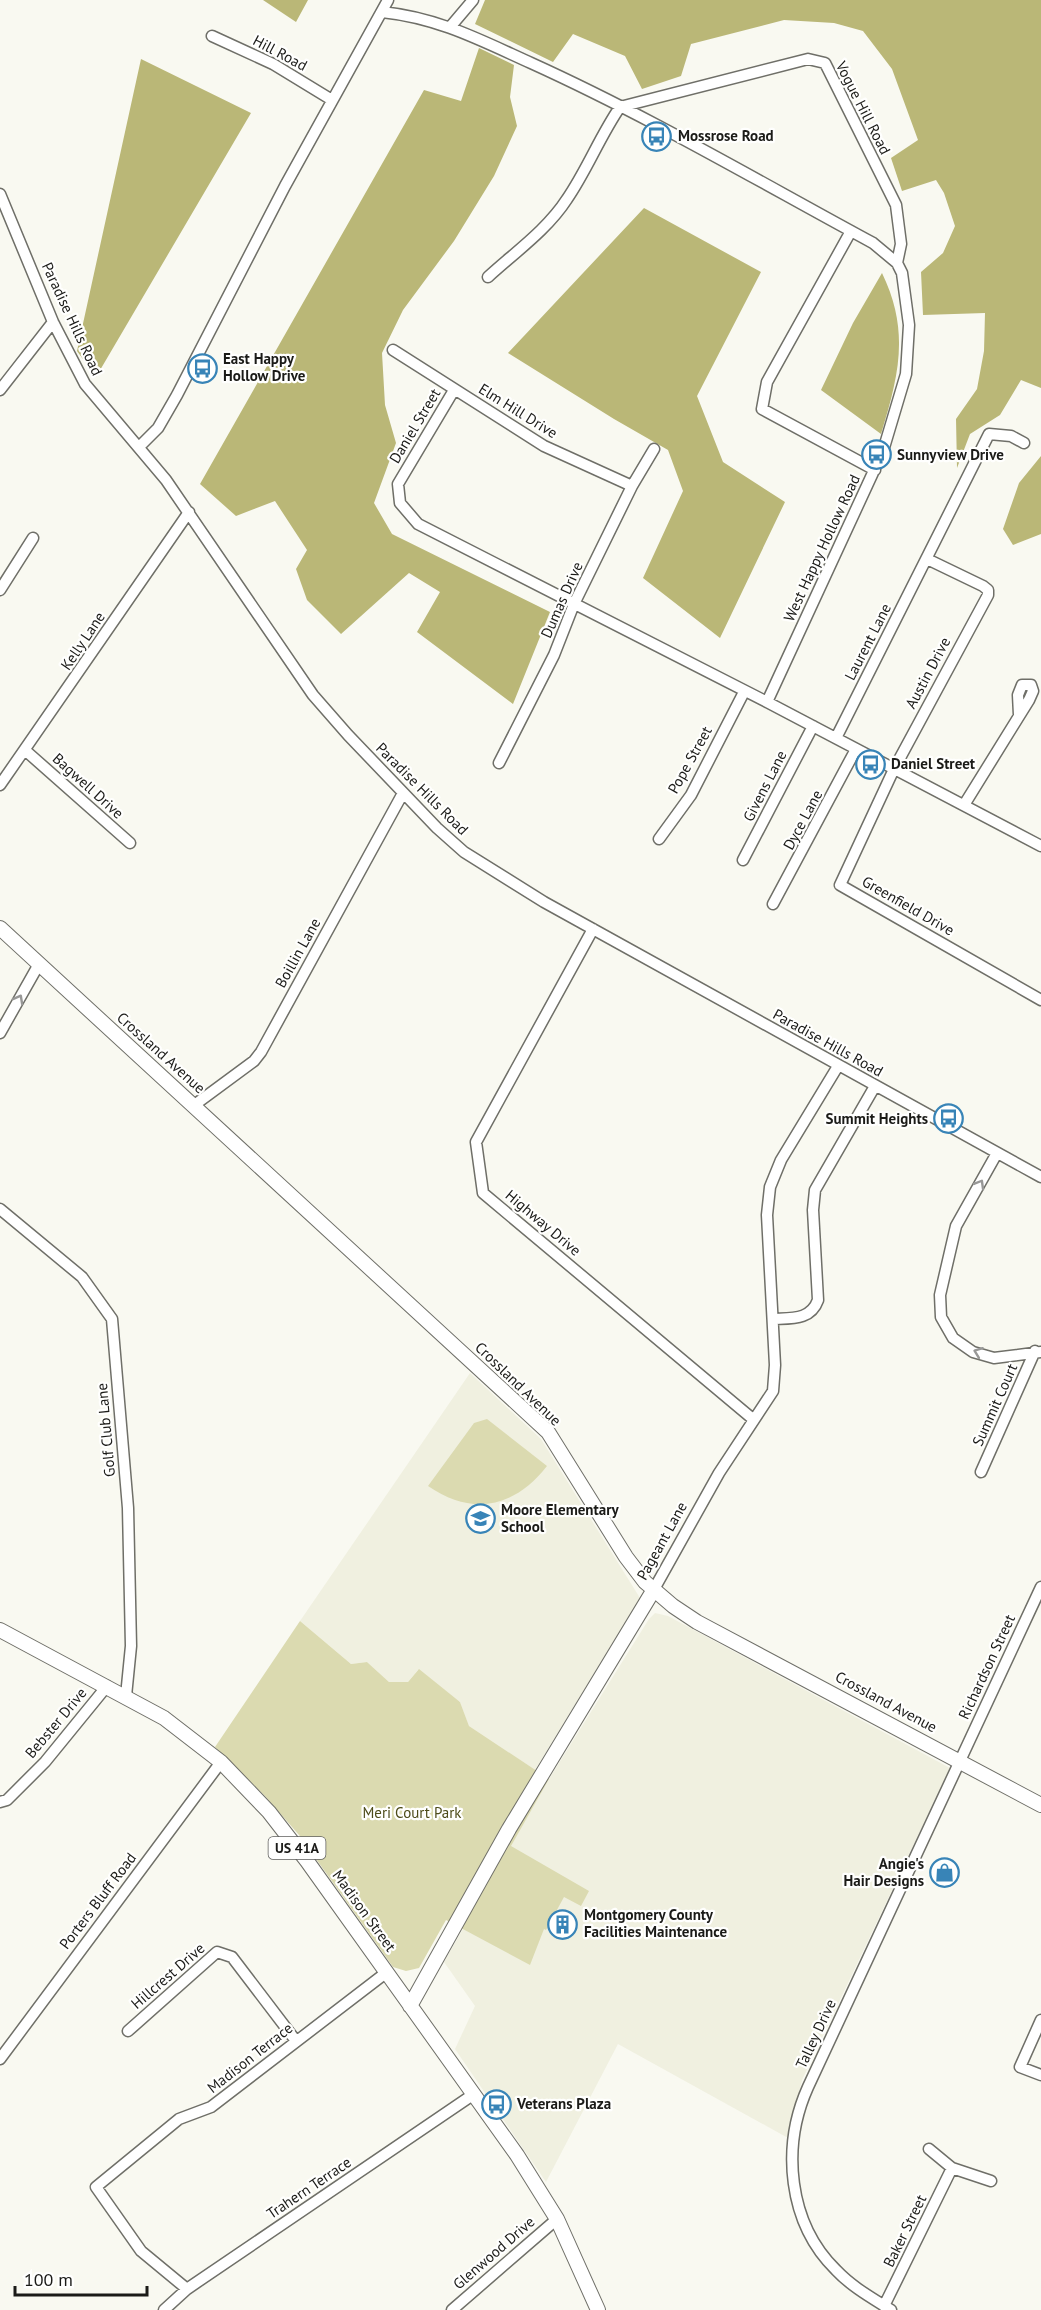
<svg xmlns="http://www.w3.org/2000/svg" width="1041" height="2310" font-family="'PT Sans',sans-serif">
<rect width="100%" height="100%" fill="#f9f9f1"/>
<path fill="#f0f0e0" d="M470,1373L541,1439L640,1598L535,1770L469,1726L460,1702L418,1670L408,1682H389L367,1662L351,1664L300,1621Z
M655,1613L668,1616L950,1768L802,2080L788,2138L618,2044L546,2182L455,2049L475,2006L444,1962L549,1779L649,1619Z"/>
<path fill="#dbdab0" d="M487,1419L547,1466C515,1507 473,1517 428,1486L474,1423Z
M300,1621L351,1664L367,1662L389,1682H408L419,1669L460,1702L469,1726L549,1779L511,1846L589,1891L581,1906L564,1897L546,1930L544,1929L530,1965L446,1920L419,1968L406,1971L393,1967L299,1835L265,1796L215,1747Z"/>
<path fill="#bab777" d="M263,0H308L296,22Z
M485,0H1041V388L1021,380L1000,415L970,434L957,468L956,419L977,389L984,351L985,313L923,315L921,272L943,253L955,226L944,193L936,180L902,191L891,158L918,140L892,69L863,31L834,23L784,20L691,44L681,76L642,89L625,56L573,34L553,62L475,24Z
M479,48L514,65L510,97L517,126L494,176L454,241L403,310L382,353L385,405L396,443L374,503L392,534L550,612L513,704L417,632L440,592L409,573L341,634L307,600L296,569L307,550L275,501L236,516L200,484L424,90L461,101Z
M141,59L251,113L96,377L77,351Z
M644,208L761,272L697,396L723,462L785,502L720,638L643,578L683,491L668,450L614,419L508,353Z
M882,273C910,331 899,375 881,434L821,390L853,323Z
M1041,456V534L1013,545L1003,529L1019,483Z"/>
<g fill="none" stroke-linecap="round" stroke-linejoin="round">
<defs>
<path id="minor" d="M382,12C439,18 480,40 531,63C648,116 760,182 873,243L897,263L902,273L909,325L906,374L883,451L767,702
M451,26L473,0
M212,36L273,64L332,100
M0,194L53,322L85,384L166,480L313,695L348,735L437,828L464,852L544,902L1041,1177
M851,231L767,382L762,409L875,470
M488,277C514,253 547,230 567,199C587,170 600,136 620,107L808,59L825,63L896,205L901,244L897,263
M393,350L544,446L632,486
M0,390L53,322
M454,390L398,484L400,503L418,524L767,702L1041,846
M139,447L158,428L177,395L285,186L388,0
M927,559L983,586L988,590V595L894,769L840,885L1041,1000
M0,590L33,538
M836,738L989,434L1011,436L1024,443
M26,751L130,843
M499,763L554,655L574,604L632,486L654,449
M0,785L189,512
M964,805L1029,700L1033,691L1031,685H1022L1018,695L1019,715
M659,839L691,795L744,692
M743,860L813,726
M773,904L856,749
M593,929L476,1142L483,1193L754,1420
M0,1033L39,964
M193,1106L254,1061L261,1052L403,793
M997,1153L956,1226L940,1295L941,1317L953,1338L973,1352L994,1358L1041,1352
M0,1209L82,1277L112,1319L128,1508L131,1646L126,1696
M773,1319C792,1318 811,1320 818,1300L813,1210L815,1190L875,1086
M981,1472L1035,1351
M653,1591L719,1473L773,1391L775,1365L767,1215L770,1187L781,1160L838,1066
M0,1802L7,1800L45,1762L107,1686
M1041,2020L1020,2067L1041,2075
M128,2031L217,1952L232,1957L296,2041
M0,2059L221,1762
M929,2149L952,2168L991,2181
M187,2289L141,2251L96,2187L179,2119L211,2107L387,1972
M884,2306L952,2168
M164,2310L187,2289L474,2094
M452,2310L557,2219
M891,2310C872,2298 852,2287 836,2270C788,2223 781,2147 808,2087L1041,1587"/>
<path id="major" d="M0,928L548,1432L626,1557L645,1582L673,1606L697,1622L1041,1805
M0,1630L164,1718L221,1762L269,1812L307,1861L517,2155L557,2219L598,2310
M410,2006L509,1829L653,1591"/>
</defs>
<use href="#minor" stroke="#6f6f68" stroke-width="13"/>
<use href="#major" stroke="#6f6f68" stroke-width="16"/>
<use href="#minor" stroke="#fff" stroke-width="10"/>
<use href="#major" stroke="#fff" stroke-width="14"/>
</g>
<defs><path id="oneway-chevron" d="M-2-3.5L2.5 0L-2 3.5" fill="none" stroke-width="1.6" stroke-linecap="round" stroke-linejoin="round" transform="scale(1.5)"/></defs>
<g stroke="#989897">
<use href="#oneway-chevron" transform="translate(19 999) rotate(-61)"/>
<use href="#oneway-chevron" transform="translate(980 1184) rotate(-60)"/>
<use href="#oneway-chevron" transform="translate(978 1352) rotate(-159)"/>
</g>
<defs>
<symbol id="bus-ring" viewBox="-11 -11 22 22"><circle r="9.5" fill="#fffffe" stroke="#3884b7" stroke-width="1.5"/><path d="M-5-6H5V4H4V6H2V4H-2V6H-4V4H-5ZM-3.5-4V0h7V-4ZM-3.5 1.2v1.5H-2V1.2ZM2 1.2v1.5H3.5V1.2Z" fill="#3884b7"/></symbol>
<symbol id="school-ring" viewBox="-11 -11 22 22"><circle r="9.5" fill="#fffffe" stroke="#3884b7" stroke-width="1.5"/><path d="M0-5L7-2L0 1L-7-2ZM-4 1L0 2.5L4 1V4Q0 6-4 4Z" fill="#3884b7"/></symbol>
<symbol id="shop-ring" viewBox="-11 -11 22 22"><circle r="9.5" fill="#fffffe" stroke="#3884b7" stroke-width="1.5"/><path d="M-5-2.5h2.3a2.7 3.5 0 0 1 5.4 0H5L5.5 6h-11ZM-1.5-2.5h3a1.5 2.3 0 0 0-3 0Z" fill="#3884b7"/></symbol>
<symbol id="building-ring" viewBox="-11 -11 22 22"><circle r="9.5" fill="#fffffe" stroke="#3884b7" stroke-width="1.5"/><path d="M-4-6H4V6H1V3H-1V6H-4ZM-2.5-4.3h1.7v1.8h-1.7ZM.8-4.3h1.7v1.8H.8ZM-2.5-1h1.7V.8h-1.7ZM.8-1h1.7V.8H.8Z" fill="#3884b7"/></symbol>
</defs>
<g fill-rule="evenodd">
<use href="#bus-ring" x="640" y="120" width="33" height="33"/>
<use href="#bus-ring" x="186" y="352" width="33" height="33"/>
<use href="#bus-ring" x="860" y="438" width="33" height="33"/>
<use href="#bus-ring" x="854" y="748" width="33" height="33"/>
<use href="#bus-ring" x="932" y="1102" width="33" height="33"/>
<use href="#school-ring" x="464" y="1502" width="33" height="33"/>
<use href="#shop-ring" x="928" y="1856" width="33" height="33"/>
<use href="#building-ring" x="546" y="1908" width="33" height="33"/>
<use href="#bus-ring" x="480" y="2088" width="33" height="33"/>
</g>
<g text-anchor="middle" stroke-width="4.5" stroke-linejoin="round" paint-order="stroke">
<rect fill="#fffffe" stroke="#5f5f5d" stroke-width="1.5" x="268.5" y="1837" width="57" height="22" rx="4.5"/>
<g font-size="14" font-weight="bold" fill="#1b1b18">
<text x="297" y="1853">US 41A</text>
</g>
<g font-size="15" fill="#1b1b18" stroke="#fffffe">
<text transform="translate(280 53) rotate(28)" y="5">Hill Road</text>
<text transform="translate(863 108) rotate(63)" y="5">Vogue Hill Road</text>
<text transform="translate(72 319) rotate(65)" y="5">Paradise Hills Road</text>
<text transform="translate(518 411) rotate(32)" y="5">Elm Hill Drive</text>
<text transform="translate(415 426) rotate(-59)" y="5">Daniel Street</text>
<text transform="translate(822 548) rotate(-65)" y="5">West Happy Hollow Road</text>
<text transform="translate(562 600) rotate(-66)" y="5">Dumas Drive</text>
<text transform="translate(83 641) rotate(-56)" y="5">Kelly Lane</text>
<text transform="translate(868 642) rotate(-63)" y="5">Laurent Lane</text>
<text transform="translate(928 673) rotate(-62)" y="5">Austin Drive</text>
<text transform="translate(690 760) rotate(-61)" y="5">Pope Street</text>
<text transform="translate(88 786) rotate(42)" y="5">Bagwell Drive</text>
<text transform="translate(765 786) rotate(-63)" y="5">Givens Lane</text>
<text transform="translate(422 789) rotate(45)" y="5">Paradise Hills Road</text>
<text transform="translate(803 820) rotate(-62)" y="5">Dyce Lane</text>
<text transform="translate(908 906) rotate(30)" y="5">Greenfield Drive</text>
<text transform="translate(298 953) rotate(-61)" y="5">Boillin Lane</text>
<text transform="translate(828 1043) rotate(29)" y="5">Paradise Hills Road</text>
<text transform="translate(161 1053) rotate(42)" y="5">Crossland Avenue</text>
<text transform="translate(543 1223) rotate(40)" y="5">Highway Drive</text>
<text transform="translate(518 1384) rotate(44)" y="5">Crossland Avenue</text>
<text transform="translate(995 1405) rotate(-66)" y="5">Summit Court</text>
<text transform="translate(106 1430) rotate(-95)" y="5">Golf Club Lane</text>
<text transform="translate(662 1541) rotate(-61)" y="5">Pageant Lane</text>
<text transform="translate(987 1667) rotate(-65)" y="5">Richardson Street</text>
<text transform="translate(886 1702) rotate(28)" y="5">Crossland Avenue</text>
<text transform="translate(56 1723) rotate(-50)" y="5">Bebster Drive</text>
<text transform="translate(98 1901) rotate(-53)" y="5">Porters Bluff Road</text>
<text transform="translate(364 1911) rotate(54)" y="5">Madison Street</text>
<text transform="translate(168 1976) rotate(-41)" y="5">Hillcrest Drive</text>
<text transform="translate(816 2034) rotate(-65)" y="5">Talley Drive</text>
<text transform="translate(250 2058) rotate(-38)" y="5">Madison Terrace</text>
<text transform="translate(309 2188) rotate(-34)" y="5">Trahern Terrace</text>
<text transform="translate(905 2231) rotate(-64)" y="5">Baker Street</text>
<text transform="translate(494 2253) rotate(-41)" y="5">Glenwood Drive</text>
</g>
<g font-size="15" font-weight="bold" fill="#1b1b18" stroke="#fffffe" text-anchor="start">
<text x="678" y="141">Mossrose Road</text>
<text x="223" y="364">East Happy<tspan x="223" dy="17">Hollow Drive</tspan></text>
<text x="897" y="460">Sunnyview Drive</text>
<text x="891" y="769">Daniel Street</text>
<text x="928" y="1124" text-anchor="end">Summit Heights</text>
<text x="501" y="1515">Moore Elementary<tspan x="501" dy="17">School</tspan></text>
<text x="924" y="1869" text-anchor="end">Angie's<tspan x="924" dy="17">Hair Designs</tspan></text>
<text x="584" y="1920">Montgomery County<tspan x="584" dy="17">Facilities Maintenance</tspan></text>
<text x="517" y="2109">Veterans Plaza</text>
</g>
<g font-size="15" fill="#4d4b19" stroke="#fffffe">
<text x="412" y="1818">Meri Court Park</text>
</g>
</g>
<path d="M15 2286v9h132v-9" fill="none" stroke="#1b1b18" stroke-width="3"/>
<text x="24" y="2286" font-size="18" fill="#1b1b18" stroke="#fffffe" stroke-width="4.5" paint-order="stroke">100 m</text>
</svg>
